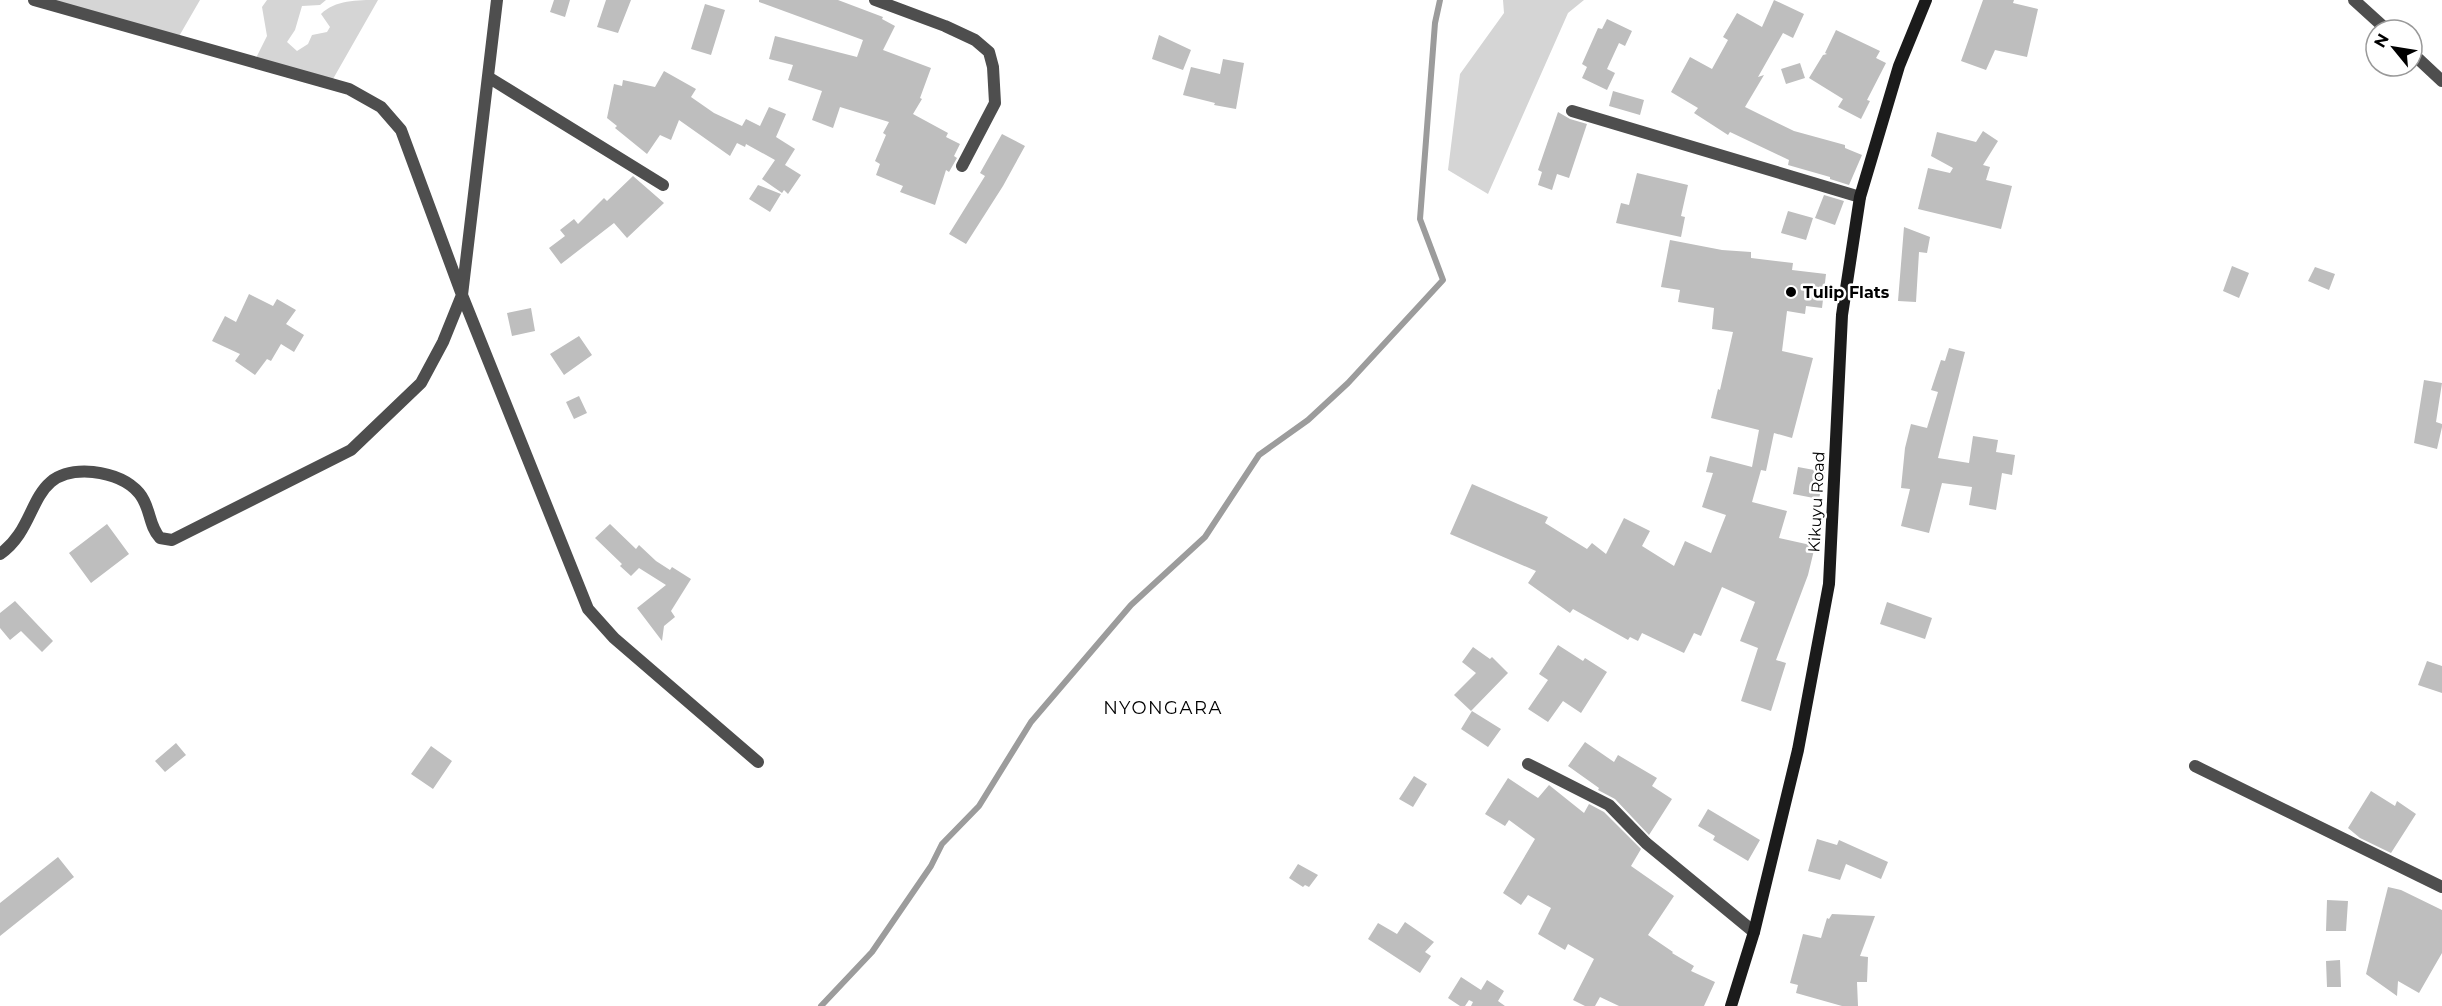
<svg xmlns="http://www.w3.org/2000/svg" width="2442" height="1006" font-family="Montserrat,sans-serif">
<rect width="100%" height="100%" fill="#fff"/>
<path fill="#d5d5d5" d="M42,0H200L178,38Z
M267,0H326L320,5L302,6L295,30L287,42L297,51L308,44L312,35L327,32L330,27L321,14C335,0 357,0 378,0L333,79L256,58L267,36L262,7Z
M1503,0H1584L1568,13L1488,194L1448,170L1460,74L1504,13Z"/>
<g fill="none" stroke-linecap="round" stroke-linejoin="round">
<path stroke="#9c9c9c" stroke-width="6" d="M821,1006L872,952L931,866L942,844L979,806L1031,722L1131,605L1205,537L1259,455L1308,420L1348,383L1443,280L1420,219L1435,23L1440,0"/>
</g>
<path fill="#bebebe" d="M554,0H570L565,17L550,12Z
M606,0H631L618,33L597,27Z
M759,0H838L883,17L882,19L895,26L883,50L931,68L920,98L922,99L913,114L948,133L946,137L960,144L954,156L957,158L949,172L946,170L935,205L900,192L903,186L876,175L880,164L875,161L886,135L883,133L889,122L840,107L833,128L812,120L822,91L788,80L793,65L769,59L775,36L857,57L863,40L759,2Z
M1774,0L1804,14L1793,38L1783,33L1758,77L1764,75L1745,107L1794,131L1845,145V148L1862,155L1849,185L1830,179V177L1788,165L1789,160L1730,132L1728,135L1694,113L1698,108L1671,92L1690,57L1712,69L1728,40L1723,37L1737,13L1762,27Z
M1983,0H2014L2013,3L2038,9L2027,57L1995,50L1986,70L1961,61Z
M705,4L725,10L711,55L691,49Z
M1607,19L1632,31L1625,46L1619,43L1607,69L1615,73L1607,90L1582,78L1587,67L1582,64L1598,28L1602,29Z
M1836,30L1880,51L1876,58L1886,63L1867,100L1870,101L1861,119L1838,107L1843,99L1809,78L1823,55L1827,54L1825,53Z
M1159,35L1191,50L1183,70L1152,59Z
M1223,59L1244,63L1236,109L1214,105L1215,103L1183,95L1191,67L1220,74Z
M1800,63L1805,78L1786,84L1781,69Z
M664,71L696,89L691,97L714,113L742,126L746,119L760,126L769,107L786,114L776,137L795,149L785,165L801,175L788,194L784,190L782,193L762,179L775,160L746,144L745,147L737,143L730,156L679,120L671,140L660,135L647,154L615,128L617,126L607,118L614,84L622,86L623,80L655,87Z
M1613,91L1644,100L1640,115L1609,106Z
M1558,112L1570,119L1587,124L1569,178L1557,174L1552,190L1538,185L1542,172L1538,170Z
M1983,131L1998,141L1983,165L1990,167L1986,180L2012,186L2001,229L1918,209L1928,168L1950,173L1953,168L1931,156L1937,132L1976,142Z
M1002,134L1025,146L1003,186L966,244L949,234L985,176L980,173Z
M1637,173L1688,185L1681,216L1685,217L1681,237L1616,223L1621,203L1629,205Z
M633,176L664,203L627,238L614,223L561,264L549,248L565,236L560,230L574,219L578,224L604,198L607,201Z
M758,185L781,194L770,212L749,199Z
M1824,195L1844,201L1835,225L1815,218Z
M1788,211L1813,218L1806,240L1781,233Z
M1904,227L1930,237L1927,253L1919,252L1916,302L1898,301Z
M1670,240L1722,250L1751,252V258L1793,263L1792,270L1826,274L1822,308L1806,306L1805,314L1787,311L1782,351L1813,358L1792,438L1774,433L1766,471L1761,470L1752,502L1787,511L1779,538L1815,546L1808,575L1776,660L1786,663L1771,711L1741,701L1758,648L1740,641L1755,602L1722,587L1701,636L1694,633L1684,653L1642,633L1638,641L1630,637L1628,640L1573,609L1570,613L1528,583L1536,571L1450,534L1472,484L1548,517L1545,523L1587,549L1592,543L1606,554L1624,518L1650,531L1642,546L1674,566L1685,541L1711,553L1726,515L1702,507L1713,473L1706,472L1710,456L1752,467L1759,430L1711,418L1718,389L1720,390L1733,332L1712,329L1714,308L1678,302L1680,290L1661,287Z
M2232,266L2249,273L2239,298L2223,291Z
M2315,267L2335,274L2329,290L2308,281Z
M249,294L273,306L277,299L296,310L286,324L304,335L294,352L281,344L271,361L267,359L255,375L235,361L240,354L212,341L225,316L236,322Z
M531,308L535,331L512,336L507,313Z
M579,336L592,355L564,375L550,354Z
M1949,348L1965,352L1938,458L1969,463L1973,436L1998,440L1996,452L2015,455L2012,475L2002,473L1996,510L1969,505L1972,487L1942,483L1929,533L1901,526L1910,489L1901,488L1905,448L1911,424L1927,428L1938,392L1931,390L1941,360L1945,361Z
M2424,380L2442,383L2436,422L2442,424V427L2437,449L2414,443Z
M579,396L587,413L574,419L566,402Z
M1798,467L1825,472L1819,499L1793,494Z
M107,524L129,554L91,583L69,553Z
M610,524L636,549L639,545L656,561L670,570L672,567L691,579L671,611L675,617L664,626L662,641L637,608L666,585L639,568L631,576L620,566L622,564L595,538Z
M15,601L53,641L42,652L21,631L10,640L0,628V613Z
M1887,602L1932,618L1925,639L1880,624Z
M1558,645L1583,661L1585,658L1607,672L1581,713L1563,701L1548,722L1528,709L1548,680L1539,674Z
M1473,647L1490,659L1492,657L1508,673L1471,711L1454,695L1476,673L1462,662Z
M2427,661L2442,666V693L2418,685Z
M1472,711L1501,729L1488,747L1461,729Z
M1585,742L1614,762L1618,755L1657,778L1652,786L1672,799L1649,835L1615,799L1598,790L1599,788L1568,766Z
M176,743L186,755L165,772L155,761Z
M431,746L452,761L433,789L411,774Z
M1414,776L1427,784L1413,807L1399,799Z
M1508,778L1538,798L1549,785L1584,813L1589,804L1604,812L1641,849L1631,866L1674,896L1648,935L1673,952L1672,953L1694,966L1691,971L1715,982L1704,1006H1619L1600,997L1595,1006H1585L1573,1000L1594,959L1568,944L1565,950L1538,934L1551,908L1528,895L1521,905L1503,893L1535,839L1509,820L1505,826L1485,814Z
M2371,791L2395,806L2397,801L2416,814L2391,853L2360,838L2348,828Z
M1708,809L1760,840L1748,861L1713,840L1715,836L1698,826Z
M1817,839L1837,845L1839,840L1888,862L1881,879L1846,864L1840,880L1808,871Z
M58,857L74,877L0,936V903Z
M1298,864L1318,875L1309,887L1305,885L1303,887L1289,878Z
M2388,887L2401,890L2442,910V953L2419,993L2398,981L2397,996L2366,974Z
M2327,900L2348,901L2346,931H2326Z
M1832,914L1875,916L1860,956L1868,957L1867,982H1857L1858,1006H1842L1796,993L1798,985L1790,983L1803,934L1821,938L1827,918L1829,919Z
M1405,922L1434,942L1425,952L1431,956L1420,973L1368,939L1378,923L1397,934Z
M2340,960L2341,987H2327L2326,961Z
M1461,977L1481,990L1487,980L1504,991L1498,1001L1505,1006H1471L1473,1002L1469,1000L1465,1006H1460L1448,998Z"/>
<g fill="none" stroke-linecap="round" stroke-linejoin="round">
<path stroke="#4e4e4e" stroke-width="12" d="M34,0L349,89L381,107L401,130L462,295L588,609L614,638L758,762
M875,0L945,26L975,40L989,52L993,67L995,103L962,166
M2354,0L2387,30
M2412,53L2442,81
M488,77L663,185
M1572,111L1860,197
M0,554C42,525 26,466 93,472C110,474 128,480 139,493C151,507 148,525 160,538L172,540L351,450L421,383L443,342L462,295L497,0
M1528,764L1609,805L1646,843L1754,932
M2195,766L2442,887"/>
<path stroke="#1b1b1b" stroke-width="12" d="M1731,1006L1754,932L1798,750L1829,584L1842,315L1860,197L1899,66L1926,0"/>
</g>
<circle fill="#000" stroke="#fff" stroke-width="2" cx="1791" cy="292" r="6"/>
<g text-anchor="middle" stroke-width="5" stroke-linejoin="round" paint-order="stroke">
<g font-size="16" font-weight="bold" fill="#000" stroke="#fff" text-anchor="start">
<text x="1803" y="298">Tulip Flats</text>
</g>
<g font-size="16" fill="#000" stroke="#fff">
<text transform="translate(1816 502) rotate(-87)" y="6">Kikuyu Road</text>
</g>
<g font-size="18" letter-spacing="1.5" fill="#000" stroke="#fff">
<text x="1163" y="714">NYONGARA</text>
</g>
</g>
<g transform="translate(2394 48) rotate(300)"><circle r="28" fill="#ffffff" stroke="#999999" stroke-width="1.5"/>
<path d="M0-4.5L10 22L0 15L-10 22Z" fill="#000000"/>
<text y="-9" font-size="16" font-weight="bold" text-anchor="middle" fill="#000000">N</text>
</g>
</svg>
